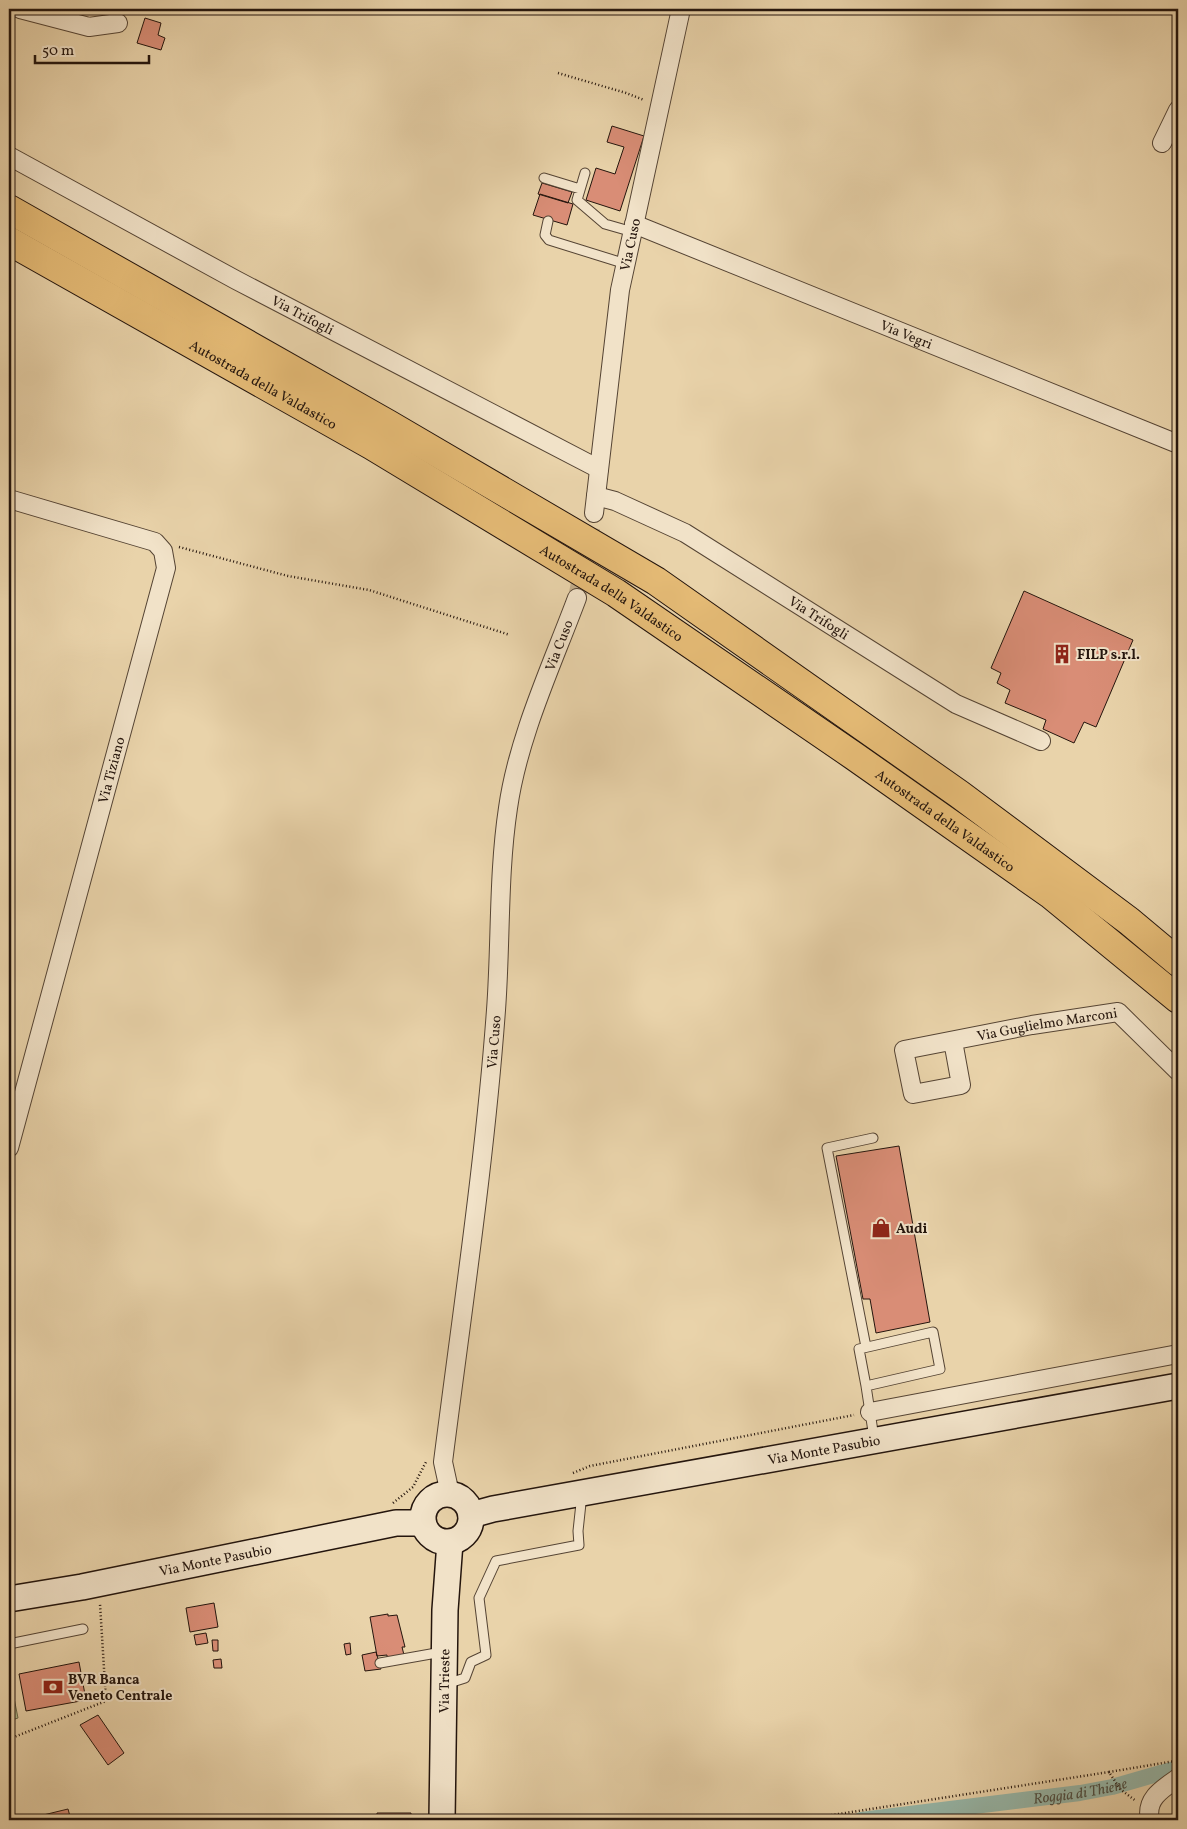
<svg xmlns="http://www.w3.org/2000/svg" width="1187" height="1829" font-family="Vollkorn,serif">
<rect width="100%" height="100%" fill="#e9d3aa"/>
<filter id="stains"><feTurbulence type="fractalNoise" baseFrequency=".004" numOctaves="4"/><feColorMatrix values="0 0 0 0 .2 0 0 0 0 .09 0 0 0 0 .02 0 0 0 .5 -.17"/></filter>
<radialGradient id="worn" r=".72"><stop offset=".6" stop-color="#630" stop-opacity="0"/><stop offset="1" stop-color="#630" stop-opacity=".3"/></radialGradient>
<path fill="#b3bd8c" stroke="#6c694c" d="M9,1673L18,1718L9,1721Z"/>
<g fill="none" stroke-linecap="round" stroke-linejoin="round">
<path stroke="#97b8aa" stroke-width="16" id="s1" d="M861,1820L1080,1793L1112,1787L1178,1768"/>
</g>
<path fill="#d98d76" stroke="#24150d" d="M145,18L161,23L158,35L165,38L161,50L137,43Z
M612,126L644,136L620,211L586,200L596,168L615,174L624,147L607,142Z
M542,183L572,192L568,203L538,194Z
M540,194L573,204L567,225L533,215Z
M1024,591L1133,640L1096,727L1084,722L1074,743L1043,729L1046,720L1005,703L1010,690L997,683L1001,673L991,668Z
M899,1146L930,1322L876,1333L870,1299H863L836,1156Z
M214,1603L218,1627L190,1632L186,1608Z
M388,1614V1616L397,1615L405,1647H402L404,1655L387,1658V1655L377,1656L370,1617Z
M206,1633L208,1643L196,1645L194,1635Z
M212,1640H218V1651H213Z
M350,1643L351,1654L346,1655L344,1644Z
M376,1652L381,1669L365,1671L362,1655Z
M221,1659L222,1668H214L213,1660Z
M79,1662L86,1700L26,1711L19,1674Z
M98,1715L124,1753L108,1765L80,1725Z
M68,1809L71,1820H36L35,1817Z
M377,1813H411V1820H377Z"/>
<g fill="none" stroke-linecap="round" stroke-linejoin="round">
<path stroke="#c2ad8b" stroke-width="18" stroke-dasharray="18 9" stroke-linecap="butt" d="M577,598L594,513"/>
<defs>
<path id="lane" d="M585,173L577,200L605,224L633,232
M544,178L580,189
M548,221L545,235L549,240L626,264
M866,1347L827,1148L873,1138
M866,1386L859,1349L933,1332L940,1369L866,1386L874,1438
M9,1644L83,1629
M380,1663L442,1652
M446,1684L465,1678L471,1662L486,1655L479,1598L496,1561L579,1545L578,1531L582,1494"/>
<g id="street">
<path d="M20,9L89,27L118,23"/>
<path d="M1162,143L1178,110"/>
<path id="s2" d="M9,156L236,280L599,469"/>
<path id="s3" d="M634,224L1178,444"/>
<path id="s4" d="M596,496L615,501L685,533L956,704L1041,741"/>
<path d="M9,499L155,542L163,551L166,568L9,1148"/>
<path id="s5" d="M594,513L620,290L681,9"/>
<path id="s6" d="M953,1041L961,1085L913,1094L904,1050L1032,1025L1118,1012L1178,1071"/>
<path d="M870,1412L1178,1354"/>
<path id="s7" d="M450,1494L443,1462C462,1312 485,1161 496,1010C501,943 498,874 508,808C518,737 552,665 577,598"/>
<path d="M1150,1820C1145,1799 1162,1789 1178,1778"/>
</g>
<g id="secondary">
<circle cx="447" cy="1518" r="24"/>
<path id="s8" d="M471,1515L493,1509L1178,1386"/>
<path id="s9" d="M9,1599L82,1587L396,1523H423"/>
<path id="s10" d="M442,1820L445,1610L450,1542"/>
</g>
<g id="highway">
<path d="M9,209L388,424L656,581L959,794L1129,921L1178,962"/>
<path id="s11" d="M9,241L371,445L616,593L854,756L1050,894L1178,999"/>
</g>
</defs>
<use href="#lane" stroke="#554434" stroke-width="11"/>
<use href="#street" stroke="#554434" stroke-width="20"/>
<use href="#secondary" stroke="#24150d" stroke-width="28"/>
<use href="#highway" stroke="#24150d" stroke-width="30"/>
<path stroke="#24150d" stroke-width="2.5" stroke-dasharray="1 2.5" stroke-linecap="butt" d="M558,73L626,93L644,100
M179,547L288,576L369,590L510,635
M573,1473L590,1466L854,1415
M393,1503L413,1487L427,1460
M9,1739L106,1701L100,1604
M1109,1772L1175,1761
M800,1820L1109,1772L1120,1789L1136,1801"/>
<use href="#lane" stroke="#f1e2c8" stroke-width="9"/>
<use href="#street" stroke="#f1e2c8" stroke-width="18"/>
<use href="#secondary" stroke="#f1e2c8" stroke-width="25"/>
<use href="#highway" stroke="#e4ba75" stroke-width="28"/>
</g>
<defs>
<symbol id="building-bare" viewBox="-9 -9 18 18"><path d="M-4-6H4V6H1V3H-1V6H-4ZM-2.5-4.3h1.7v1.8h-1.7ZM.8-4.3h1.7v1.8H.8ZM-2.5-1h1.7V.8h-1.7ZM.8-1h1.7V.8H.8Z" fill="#8f2418" stroke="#f1e2c8" stroke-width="2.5" paint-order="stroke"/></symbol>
<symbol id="shop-bare" viewBox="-9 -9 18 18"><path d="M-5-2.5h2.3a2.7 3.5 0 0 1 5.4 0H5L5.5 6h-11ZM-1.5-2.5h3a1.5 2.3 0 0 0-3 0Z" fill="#8f2418" stroke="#f1e2c8" stroke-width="2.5" paint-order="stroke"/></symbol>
<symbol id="bank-bare" viewBox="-9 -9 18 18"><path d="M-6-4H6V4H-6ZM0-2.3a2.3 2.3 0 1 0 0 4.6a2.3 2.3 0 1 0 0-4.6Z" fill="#8f2418" stroke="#f1e2c8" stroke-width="2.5" paint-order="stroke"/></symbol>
</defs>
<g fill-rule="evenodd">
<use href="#building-bare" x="1048" y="640" width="28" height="28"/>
<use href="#shop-bare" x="867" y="1214" width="28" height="28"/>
<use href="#bank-bare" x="39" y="1673" width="28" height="28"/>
</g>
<g text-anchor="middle" stroke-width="4" stroke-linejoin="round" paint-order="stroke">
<g font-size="14" fill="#24150d" stroke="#f1e2c8">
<text dy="5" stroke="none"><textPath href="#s5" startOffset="271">Via Cuso</textPath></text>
<text dy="5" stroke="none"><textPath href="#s2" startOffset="334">Via Trifogli</textPath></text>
<text dy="5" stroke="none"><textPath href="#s3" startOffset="294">Via Vegri</textPath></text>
<text dy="5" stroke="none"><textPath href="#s11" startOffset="292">Autostrada della Valdastico</textPath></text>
<text dy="5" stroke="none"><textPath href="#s11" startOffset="698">Autostrada della Valdastico</textPath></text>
<text dy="5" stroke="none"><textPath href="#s4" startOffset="255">Via Trifogli</textPath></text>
<text dy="5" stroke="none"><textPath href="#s7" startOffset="861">Via Cuso</textPath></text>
<text transform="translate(111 770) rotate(-75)" y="5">Via Tiziano</text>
<text dy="5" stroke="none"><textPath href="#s11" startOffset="1102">Autostrada della Valdastico</textPath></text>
<text dy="5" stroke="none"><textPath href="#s6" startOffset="284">Via Guglielmo Marconi</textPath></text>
<text dy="5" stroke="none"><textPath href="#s7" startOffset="456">Via Cuso</textPath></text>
<text dy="5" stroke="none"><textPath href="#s8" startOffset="359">Via Monte Pasubio</textPath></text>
<text dy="5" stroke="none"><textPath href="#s9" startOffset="210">Via Monte Pasubio</textPath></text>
<text dy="5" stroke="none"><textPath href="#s10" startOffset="139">Via Trieste</textPath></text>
</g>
<g font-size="14" font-weight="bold" fill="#24150d" stroke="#f1e2c8" text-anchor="start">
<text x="1077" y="659">FILP s.r.l.</text>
<text x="896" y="1233">Audi</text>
<text x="68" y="1684">BVR Banca<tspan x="68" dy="16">Veneto Centrale</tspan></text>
</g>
<g font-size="15" font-style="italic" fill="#4c4e44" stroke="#f1e2c8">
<text dy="5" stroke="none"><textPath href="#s1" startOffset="221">Roggia di Thiene</textPath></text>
</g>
</g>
<rect width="1187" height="1829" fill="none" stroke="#e9d3aa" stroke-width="30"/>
<rect x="10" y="10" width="1167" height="1809" fill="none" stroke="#24150d" stroke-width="2.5"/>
<rect x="15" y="15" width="1157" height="1799" fill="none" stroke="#24150d"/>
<path d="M35 55v8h114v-8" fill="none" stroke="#24150d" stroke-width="2.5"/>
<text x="42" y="55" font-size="15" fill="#24150d" stroke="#f1e2c8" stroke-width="4" paint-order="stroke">50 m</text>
<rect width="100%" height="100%" filter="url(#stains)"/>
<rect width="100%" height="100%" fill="url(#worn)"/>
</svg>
